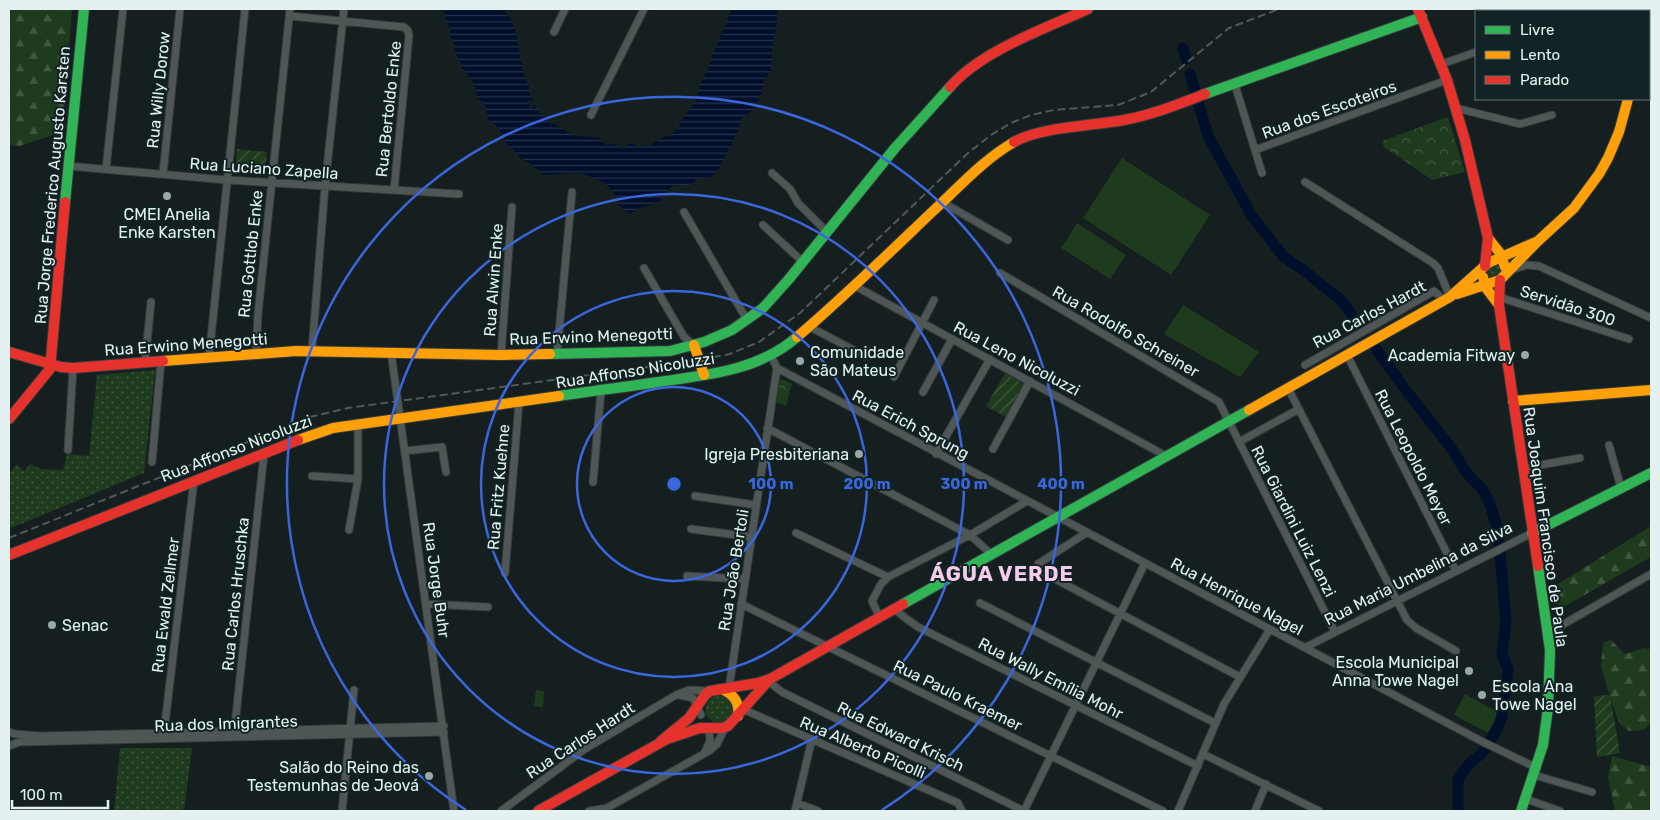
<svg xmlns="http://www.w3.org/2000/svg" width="1660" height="820" font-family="Rubik,sans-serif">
<defs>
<pattern id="grass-dots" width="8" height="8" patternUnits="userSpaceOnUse" patternTransform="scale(1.25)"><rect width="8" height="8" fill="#1e3c1d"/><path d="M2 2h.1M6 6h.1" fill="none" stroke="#3f593e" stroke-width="1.8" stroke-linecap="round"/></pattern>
<pattern id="forest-firs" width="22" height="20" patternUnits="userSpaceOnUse" patternTransform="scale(1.25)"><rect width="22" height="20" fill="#1e3c1d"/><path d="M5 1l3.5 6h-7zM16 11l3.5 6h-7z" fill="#3f593e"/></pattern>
<pattern id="park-crowns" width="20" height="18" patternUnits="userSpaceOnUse" patternTransform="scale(1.25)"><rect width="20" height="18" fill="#1e3c1d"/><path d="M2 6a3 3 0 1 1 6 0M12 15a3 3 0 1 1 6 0" fill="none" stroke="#3f593e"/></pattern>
<pattern id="garden-furrows" width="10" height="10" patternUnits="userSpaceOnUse" patternTransform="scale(1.25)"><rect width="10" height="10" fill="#1e3c1d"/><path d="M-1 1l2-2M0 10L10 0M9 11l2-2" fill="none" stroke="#3f593e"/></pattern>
<pattern id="water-rules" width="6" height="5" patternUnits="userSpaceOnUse" patternTransform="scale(1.25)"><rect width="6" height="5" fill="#020f2b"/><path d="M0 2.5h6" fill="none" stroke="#27324a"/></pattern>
</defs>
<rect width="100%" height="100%" fill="#151f20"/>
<path fill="url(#grass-dots)" d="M1498,265L1501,267L1502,274L1489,279L1486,275L1487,269Z
M155,370L144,473L11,528L9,526V474L16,465L24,471L30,464L41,469L63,470L67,454L89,456L97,375Z
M717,694L731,698L734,713L723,723L713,722L706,715C704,704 708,700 717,694Z
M120,748H192L184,811H114Z"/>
<path fill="url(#forest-firs)" d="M9,9H72L62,132L20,146L9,145Z
M1651,526V557L1560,609L1555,586Z
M1611,640L1625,654L1644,648L1651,649V722L1644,730L1629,731L1619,723L1607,687L1601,666L1603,643Z
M1612,756L1651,767V811H1615L1608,777Z"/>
<path fill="url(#park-crowns)" d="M1448,117L1465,172L1432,180L1384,147L1382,141Z
M780,380H785L792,384L786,406L776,402Z"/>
<path fill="url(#garden-furrows)" d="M237,149L267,152L265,175L235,172Z
M1005,373L1025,385L1006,417L986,406Z
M1610,695L1620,753L1597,757L1594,696Z"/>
<path fill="#1e3c1d" d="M1122,158L1210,215L1171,275L1083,218Z
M1077,223L1126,255L1110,279L1061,248Z
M1183,305L1259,352L1240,377L1164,334Z
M536,690L544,691L543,707L534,706Z
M1465,694L1499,713L1488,733L1454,715Z"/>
<path fill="url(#water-rules)" d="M438,9H503L512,21L515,29L524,77L529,86V93L533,101L526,100L530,106L529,108L530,109L535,105L539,113L545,115L546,120L551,124L553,123L573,135L600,138L606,145L616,144L619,147L624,149L628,143L640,146L644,145L647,147L664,137L672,135L678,128L681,121L696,100L701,82L710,65L711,58L732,9H777V23L772,47L771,72L764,80L762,92L753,110L742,118L736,135L717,171L711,177L698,179L689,185L673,186L665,193L660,201L646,207L638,208L630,214L617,204L616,196L605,183L581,173L543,175L531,164L520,158L517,153L508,146L499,128L488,119L485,105L478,98L473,82L463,69L455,51L454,41L450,36V28L446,21V17L444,12Z"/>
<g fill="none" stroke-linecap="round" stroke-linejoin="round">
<path stroke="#020f2b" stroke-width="11" d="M1183,48L1186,59
M1190,74L1208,136L1252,216L1284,257L1302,269L1342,301L1351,314
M1377,350L1403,386
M1407,392L1452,449L1465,471L1482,489L1490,504L1498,531L1506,621L1502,654L1508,669L1505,694L1501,720L1495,733L1482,753L1468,765L1458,780V811"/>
<defs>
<path id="street" d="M1524,9L1526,11
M289,16L404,27L408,31L409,36L394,190
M554,32L565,9
M1442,64L1476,52
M1235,85L1262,173
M1456,108L1520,124L1552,115
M591,115L644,9
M1255,150L1447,80
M68,166L227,180L459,194
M106,169L123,9
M772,173L790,189L798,203L827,232
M163,174L180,9
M1305,182L1433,263L1438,268L1450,297
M942,202L1008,240
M684,212L747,320
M763,225L803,262
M644,268L684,337L694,345
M1514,269L1527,265L1539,266L1651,318
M1000,273L1219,402L1335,632
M855,286L1166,456
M1499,297L1629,339
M810,327L865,356
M312,350L325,186L344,9
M391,352L454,811
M256,353L258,314L290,9
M557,354L572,192
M501,355L512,207
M1347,355L1456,571
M209,357L245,9
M145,362L151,302
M1305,365L1434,291L1444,300
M777,368L1483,742L1537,768
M894,377L934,300
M1288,388L1407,620L1416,628L1456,651
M923,392L952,339
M767,428L970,535L992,555
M1239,442L1299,409
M1609,445L1621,488
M993,449L1030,381
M68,450L73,368
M405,451L442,447L446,472
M936,454L990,359
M152,462L161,361
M1523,468L1580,458
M312,476L358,479
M593,482L601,391
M695,496L756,505
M691,529L752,537
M349,530L358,479V424
M796,533L888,577
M1086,533L1038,564V568L1040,571L1240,677
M505,573L519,402
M687,576L745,579
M980,603L1215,723
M427,604L488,607
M741,604L1163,811
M896,610L904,617L918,627L1198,766
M880,618L872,601L881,584L888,577L970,535L1027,501
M1548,633L1651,574
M1306,647L1532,533
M768,681L782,692L1024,811
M729,688L777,368L771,356
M679,695L693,698L701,715
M740,708L958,803L962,811
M9,732L15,734L41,736L444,726
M164,732L194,480
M234,734L264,454
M9,746L19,742L444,732
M705,752L710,741L709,727
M1203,754L1319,811
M1534,775L1592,792
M1526,799L1560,811
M797,803L818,811
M342,811L354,690
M501,811L585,749L676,695L689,690L709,691
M589,811L607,808L709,751L717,744L725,728
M795,811L812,739
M1024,811L1145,563
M1178,811L1224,704L1270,629
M1255,811L1266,784"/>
<path id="fast" d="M1205,94L1422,17
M65,202L84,9
M550,354L670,351L704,342L732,330L763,308L789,279L895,148L950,87
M559,396C592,391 625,387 658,382C707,375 758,371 797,337
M1532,533L1651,473
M903,604L1249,410
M1521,811L1543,745L1548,708L1550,650L1538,566"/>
<path id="slow" d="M1634,9V11
M1488,238L1500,253L1505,267
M1483,277L1486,288L1499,305
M1457,294L1500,280L1538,241L1574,208L1599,174L1608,158L1619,132L1628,99
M797,337C844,297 888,254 932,212C958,188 983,160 1014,142
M694,345L704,375
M163,361L296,351L501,355L550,354
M1513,401L1651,390
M1249,410L1450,297L1488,263L1538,241
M298,440L333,428L559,396
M722,689C734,695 740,702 738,716"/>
<path id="jam" d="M1418,9L1447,80L1465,140L1488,238L1485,266
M950,87C981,51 1044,29 1088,9
M1014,142C1040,127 1092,126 1124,120C1152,115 1179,104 1205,94
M1500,280L1499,305L1538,566
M9,352L61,367L73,368L163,361
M9,419L50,369L65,202
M9,555L298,440
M661,741L689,718L705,695L710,691L758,683L770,679L903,604
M538,811L667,739L700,728H722L728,726L768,681"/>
</defs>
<use href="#street" stroke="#333a3b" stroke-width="9"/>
<use href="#fast" stroke="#333a3b" stroke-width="12"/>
<use href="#slow" stroke="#333a3b" stroke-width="12"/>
<use href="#jam" stroke="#333a3b" stroke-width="12"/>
<use href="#street" stroke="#4e5656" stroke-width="7"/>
<use href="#fast" stroke="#30b455" stroke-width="10"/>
<use href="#slow" stroke="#ff9f0a" stroke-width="10"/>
<use href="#jam" stroke="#e5322d" stroke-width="10"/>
<path stroke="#515a5a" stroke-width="2" stroke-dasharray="8 4" stroke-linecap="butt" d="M9,538L310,417L348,408L699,360L730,354L759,342L800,313L968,153L991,135L1011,123L1031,115L1054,110L1118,105L1151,92L1229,28L1279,9"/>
</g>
<g fill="none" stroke="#3b66dc" stroke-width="2.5">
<circle cx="674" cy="484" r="97"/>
<circle cx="674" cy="484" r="193"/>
<circle cx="674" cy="484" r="290"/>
<path d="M466 810A387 387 0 1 1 882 810"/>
</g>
<g fill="#9ca8a8" stroke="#112324" stroke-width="2">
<circle cx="167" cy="196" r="5"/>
<circle cx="1525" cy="355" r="5"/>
<circle cx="800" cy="361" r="5"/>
<circle cx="859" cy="454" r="5"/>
<circle cx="52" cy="625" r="5"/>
<circle cx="1469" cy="671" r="5"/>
<circle cx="1482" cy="695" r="5"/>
<circle cx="429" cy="776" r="5"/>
</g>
<g text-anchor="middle" stroke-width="4" stroke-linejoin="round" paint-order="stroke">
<g font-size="16" fill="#e5f1f1" stroke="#112324">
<text transform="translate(158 90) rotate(-84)" y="6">Rua Willy Dorow</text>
<text transform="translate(388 109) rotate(-84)" y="6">Rua Bertoldo Enke</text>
<text transform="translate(1329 109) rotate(-20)" y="6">Rua dos Escoteiros</text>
<text transform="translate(264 168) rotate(4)" y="6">Rua Luciano Zapella</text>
<text transform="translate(52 185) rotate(-85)" y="6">Rua Jorge Frederico Augusto Karsten</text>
<text transform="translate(250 254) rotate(-84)" y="6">Rua Gottlob Enke</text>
<text transform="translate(493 280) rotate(-86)" y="6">Rua Alwin Enke</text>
<text transform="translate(1568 305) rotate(18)" y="6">Servidão 300</text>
<text transform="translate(1369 314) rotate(-28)" y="6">Rua Carlos Hardt</text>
<text transform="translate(1126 331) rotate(30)" y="6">Rua Rodolfo Schreiner</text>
<text transform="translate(591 336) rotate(-2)" y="6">Rua Erwino Menegotti</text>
<text transform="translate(186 344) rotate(-4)" y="6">Rua Erwino Menegotti</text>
<text transform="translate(1017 358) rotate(28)" y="6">Rua Leno Nicoluzzi</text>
<text transform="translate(635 370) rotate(-9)" y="6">Rua Affonso Nicoluzzi</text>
<text transform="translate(911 424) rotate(28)" y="6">Rua Erich Sprung</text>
<text transform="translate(236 448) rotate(-21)" y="6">Rua Affonso Nicoluzzi</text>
<text transform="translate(1414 457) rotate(63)" y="6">Rua Leopoldo Meyer</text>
<text transform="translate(498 487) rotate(-85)" y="6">Rua Fritz Kuehne</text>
<text transform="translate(1294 521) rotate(63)" y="6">Rua Giardini Luiz Lenzi</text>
<text transform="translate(1546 527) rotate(82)" y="6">Rua Joaquim Francisco de Paula</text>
<text transform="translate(733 570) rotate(-81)" y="6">Rua João Bertoli</text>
<text transform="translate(1418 573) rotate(-27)" y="6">Rua Maria Umbelina da Silva</text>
<text transform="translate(437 580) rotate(82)" y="6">Rua Jorge Buhr</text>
<text transform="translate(235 594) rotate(-84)" y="6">Rua Carlos Hruschka</text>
<text transform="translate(1237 596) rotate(28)" y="6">Rua Henrique Nagel</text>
<text transform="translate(165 605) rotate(-83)" y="6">Rua Ewald Zellmer</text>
<text transform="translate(1051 678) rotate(27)" y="6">Rua Wally Emília Mohr</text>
<text transform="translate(958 695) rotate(26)" y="6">Rua Paulo Kraemer</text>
<text transform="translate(226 723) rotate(-2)" y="6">Rua dos Imigrantes</text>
<text transform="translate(901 736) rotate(26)" y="6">Rua Edward Krisch</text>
<text transform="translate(580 740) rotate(-33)" y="6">Rua Carlos Hardt</text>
<text transform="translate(863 747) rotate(23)" y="6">Rua Alberto Picolli</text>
</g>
<g font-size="16" fill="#e5f1f1" stroke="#112324" text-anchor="end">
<text x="167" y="220" text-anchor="middle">CMEI Anelia<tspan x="167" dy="18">Enke Karsten</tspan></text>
<text x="810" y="358" text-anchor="start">Comunidade<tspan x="810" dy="18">São Mateus</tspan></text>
<text x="1515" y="361">Academia Fitway</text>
<text x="849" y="460">Igreja Presbiteriana</text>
<text x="62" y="631" text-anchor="start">Senac</text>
<text x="1459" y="668">Escola Municipal<tspan x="1459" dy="18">Anna Towe Nagel</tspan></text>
<text x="1492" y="692" text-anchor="start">Escola Ana<tspan x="1492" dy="18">Towe Nagel</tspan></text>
<text x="419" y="773">Salão do Reino das<tspan x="419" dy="18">Testemunhas de Jeová</tspan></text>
</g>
<g font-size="21" font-weight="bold" letter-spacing="1" fill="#f7cce8" stroke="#112324">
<text x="1002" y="581">ÁGUA VERDE</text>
</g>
</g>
<circle cx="674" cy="484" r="8" fill="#3b66dc" stroke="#112324" stroke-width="2.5"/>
<g font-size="15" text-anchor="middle" font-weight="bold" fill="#3b66dc" stroke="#112324" stroke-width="4" stroke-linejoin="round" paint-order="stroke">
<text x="771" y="489">100 m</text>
<text x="867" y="489">200 m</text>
<text x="964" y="489">300 m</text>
<text x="1061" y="489">400 m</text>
</g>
<rect width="1660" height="820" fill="none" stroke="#e5f1f1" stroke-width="20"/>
<rect x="1475" y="10" width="175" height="90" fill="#112324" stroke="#667576"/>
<rect x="1485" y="26" width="25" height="8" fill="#30b455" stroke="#667576"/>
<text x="1520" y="35" font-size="15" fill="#e5f1f1">Livre</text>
<rect x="1485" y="51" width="25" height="8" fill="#ff9f0a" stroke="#667576"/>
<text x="1520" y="60" font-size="15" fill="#e5f1f1">Lento</text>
<rect x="1485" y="76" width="25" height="8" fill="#e5322d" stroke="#667576"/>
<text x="1520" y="85" font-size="15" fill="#e5f1f1">Parado</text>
<path d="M12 800v8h96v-8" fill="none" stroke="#e5f1f1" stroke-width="2.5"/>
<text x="20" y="800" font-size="15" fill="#e5f1f1" stroke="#112324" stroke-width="4" paint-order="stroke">100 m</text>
</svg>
